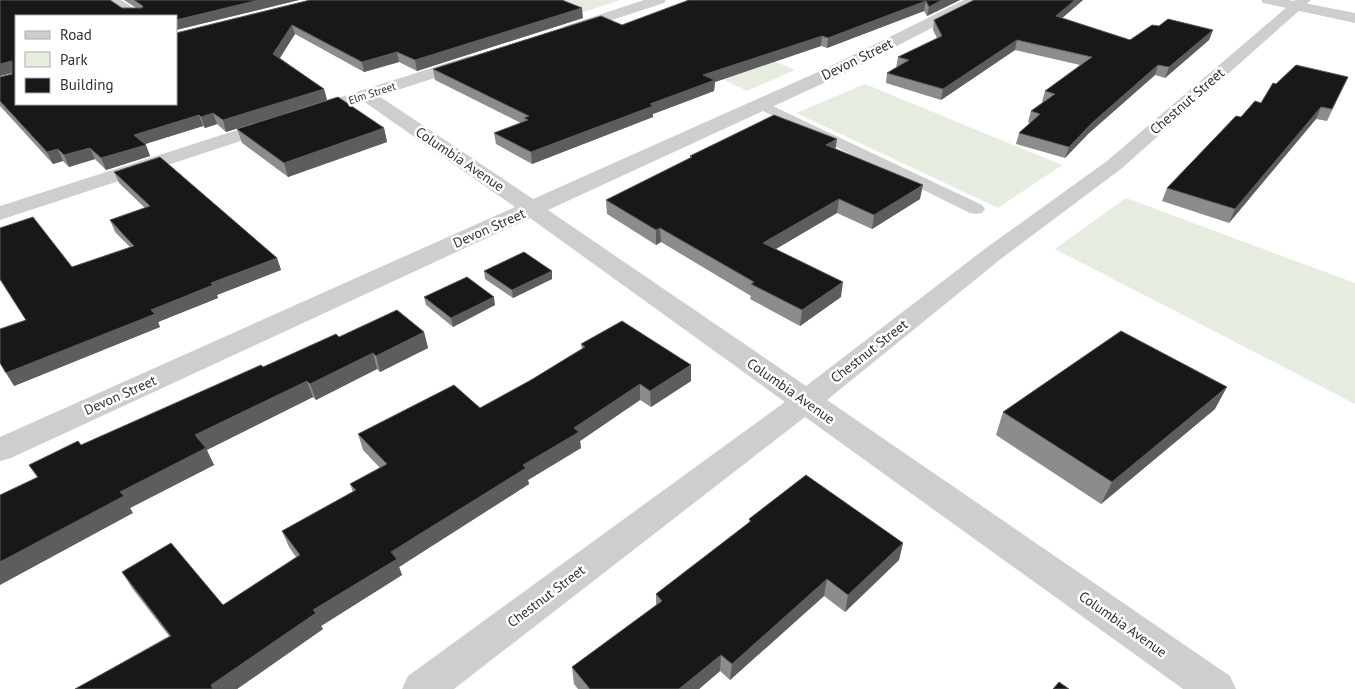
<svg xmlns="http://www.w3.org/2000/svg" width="1355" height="689" font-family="'PT Sans',sans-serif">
<rect width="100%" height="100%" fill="#fff"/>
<path fill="#e6ede0" d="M559,0H621L584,12Z
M663,14L795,70L747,91L616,28Z
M865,84L1062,165L998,208L796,113Z
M1126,198L1355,283V404L1055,249Z"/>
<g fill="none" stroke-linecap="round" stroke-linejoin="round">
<path fill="#cecece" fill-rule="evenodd" d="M760,100L982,205L985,209L982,213L976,214L970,213L755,107L753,104L755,101Z"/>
<path fill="#cecece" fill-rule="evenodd" d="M104,0H121L145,16H127Z
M644,0H666L664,3L575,32H565L562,29L565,26Z
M964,0H982L980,3L839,76L548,210L806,386L986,248L1107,161L1295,0H1311L1121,169L1002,258L827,400L1230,676L1236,689H1183L805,417L454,689H402L408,676L785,402L530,218L11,458L0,461V437L515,207L363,101L0,220V206L469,56L475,57L477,61L475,65L379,96L533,199L827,68Z"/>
<path fill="#cecece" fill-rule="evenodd" d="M1261,0H1289L1355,13V23L1268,4L1263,3Z"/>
</g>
<path fill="#8c8c8c" d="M0,0L122,8H136L124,0H299L176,30V16L16,104L310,0L583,18L417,71L399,62L364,72L295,34L280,58L324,89L327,100L226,132L217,124L205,128L203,126L145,144L150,156L106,170L95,159L69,167L63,161L53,164L0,106V77L12,74V73L0,76Z
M689,0H960L927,16L924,11L827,48L821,46L715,82L714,91L653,114V117L532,164L496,144L494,133L521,123L435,80L433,69L622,25Z
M1083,0L1062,18L1130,40L1159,26L1213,30L1209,40L1165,78L1155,75L1088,134L1065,158L1016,144L1019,133L1030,123L1028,122L1031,111L1043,102H1042L1045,91L1080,65L1015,50L941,100L886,83L887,73L896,68L898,57L937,38L933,30L934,20Z
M1348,77L1327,121L1316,119L1229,223L1162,201L1167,188L1261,103L1276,84Z
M384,128L387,142L288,177L242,143L237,129Z
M836,149L920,199L872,229L837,213L776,249L841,297L800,326L750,299L751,296L661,242L656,245L607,214L606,200L690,158V156Z
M114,172L277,258L281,270L217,295L218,298L158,322L160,327L14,386L26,320L0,280V228L72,267L130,247L115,232L110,220L145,208L119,183Z
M484,271H552V279L513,298L485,279Z
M424,297L495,305L453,327L426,305Z
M424,332L428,348L380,372L377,369L316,400L313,397L206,450L214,465L130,508L133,513L37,477L29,465L81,445L263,367L339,337Z
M581,344L691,381L651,407L640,400L580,441L581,448L528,480L529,484L399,567L402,575L321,626L323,629L237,689H75L169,636L132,588L122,572L223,605L296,557L289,547L282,531L353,492L350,484L380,468L363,450L358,434L480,408L531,380L582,349Z
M1215,409L1101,504L996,435L1003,412Z
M749,519L903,543L899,560L845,612L824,596L730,680L720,671L699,689H578L574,684L572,667L656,605V594L749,523Z"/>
<path fill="#5d5d5d" d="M259,0H299L176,30V20Z
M942,0H960L927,16L929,7Z
M1075,0H1083L1053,26L1056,16Z
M926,1L924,11L827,48L828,38Z
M582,8L583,18L417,71L415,60Z
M292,25L295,34L276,64L273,54Z
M1213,30L1209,40L1165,78L1169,67Z
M822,36L821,46L715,82L714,91L653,114V117L532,164L531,152L650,104L703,75Z
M1017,40L1015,50L941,100L943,89Z
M397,52L399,62L364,72L362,62Z
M12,61L16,72L0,76V64Z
M1158,65L1155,75L1088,134L1065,158L1069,147L1092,123Z
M324,89L327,100L226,132L223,120Z
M1321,107L1316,119L1229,223L1235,209Z
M213,113L217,124L205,128L201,117Z
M199,115L203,126L139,146L134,135Z
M384,128L387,142L288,177L284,163Z
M837,139L835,152L826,145Z
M146,145L150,156L106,170L101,158Z
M90,148L95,159L69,167L64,155Z
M58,149L63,161L53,164L47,152Z
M923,185L920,199L872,229L874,215Z
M839,199L837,213L762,257L763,243Z
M660,228L661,242L656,245V230Z
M277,258L281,270L217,295L218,298L158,322L160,327L14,386L6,373L211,283Z
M552,271V279L513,298L512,290Z
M843,282L841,297L800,326L802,310Z
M494,297L495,305L453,327L451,318Z
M424,332L428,348L380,372L376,356Z
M373,353L377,369L316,400L310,384Z
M691,365V381L651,407L650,391Z
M307,381L313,397L207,450L214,465L130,508L133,513L0,585V562L120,492L195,435Z
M640,384V400L580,441L581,448L528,480L529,484L399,567L402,575L321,626L323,629L237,689H213L211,685L391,552L523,465L574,428Z
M1227,387L1215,409L1101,504L1112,482Z
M903,543L899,560L845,612L848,595Z
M827,579L824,596L730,680L732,664Z
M721,655L720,671L699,689H679Z"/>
<path fill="#181818" stroke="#5d5d5d" d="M0,0H110L122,8H142L143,6L134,0H259L176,20V16H16V104H176V33L310,0H562L582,8L415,60L397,52L362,62L292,25L273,54L324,89L223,120L213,113L201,117L199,115L134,135L146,145L101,158L90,148L64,155L58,149L47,152L0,101V77L12,74V61L0,64Z
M689,0H942L929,7L926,1L828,38L822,36L703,75L715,80L650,104L653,106L531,152L494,133L528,120L524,118L529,116L433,69L601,16L622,25Z
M974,0H1075L1056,16L1130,40L1152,25L1159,26L1168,19L1213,30L1169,67L1158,65L1092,123L1069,147L1019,133L1040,114L1031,111L1055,94L1045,91L1092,57L1017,40L943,89L887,73L909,60L898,57L942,36L934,20Z
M1296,65L1348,77L1332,109L1321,107L1235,209L1167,188L1236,116L1241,117L1255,101L1261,103L1273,83L1276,84Z
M338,97L384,128L284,163L237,129Z
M774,115L837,139L826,145L923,185L874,215L839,199L763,243L843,282L802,310L751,284L754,282L660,228L656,230L606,200L692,157L690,156Z
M160,157L277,258L211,283L213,285L151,310L155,314L6,373L0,363V329L26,320L0,279V228L33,217L72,267L134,246L110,220L150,206L114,172Z
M524,252L552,271L512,290L484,271Z
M467,277L494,297L451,318L424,297Z
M397,310L424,332L376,356L373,353L310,384L307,381L195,435L206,448L120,492L124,496L0,562V495L38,477L29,465L78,441L81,445L261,365L263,367L336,334L339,337Z
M622,321L691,365L650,391L640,384L574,428L579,432L523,465L526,468L391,552L397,559L313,610L316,613L211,685L213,689H75L171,636L122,572L171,543L223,605L300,555L282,531L356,490L350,484L387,464L358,434L454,385L480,408L531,380L585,347L581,344Z
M1121,331L1227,387L1112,482L1003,412Z
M806,475L903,543L848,595L827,579L732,664L721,655L679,689H590L572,667L662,601L656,594L751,521L749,519Z
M1059,682L1069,689H1053Z"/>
<g text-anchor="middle" stroke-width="5" stroke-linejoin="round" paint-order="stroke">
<g font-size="11" fill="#313131" stroke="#fff">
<text transform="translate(372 93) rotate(-18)" y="4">Elm Street</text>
</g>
<g font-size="14" fill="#313131" stroke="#fff">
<text transform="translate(857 59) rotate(-26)" y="5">Devon Street</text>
<text transform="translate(1187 101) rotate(-41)" y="5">Chestnut Street</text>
<text transform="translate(460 159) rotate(34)" y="5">Columbia Avenue</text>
<text transform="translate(489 228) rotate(-24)" y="5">Devon Street</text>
<text transform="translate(869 351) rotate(-38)" y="5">Chestnut Street</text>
<text transform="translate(791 391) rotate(35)" y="5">Columbia Avenue</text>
<text transform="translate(120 395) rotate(-24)" y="5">Devon Street</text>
<text transform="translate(546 596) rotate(-37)" y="5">Chestnut Street</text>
<text transform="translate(1123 624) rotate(35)" y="5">Columbia Avenue</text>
</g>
</g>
<rect x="15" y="15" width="162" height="90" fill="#ffffff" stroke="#adadad"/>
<rect x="25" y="31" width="25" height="8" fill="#cecece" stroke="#adadad"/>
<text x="60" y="40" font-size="15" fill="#313131">Road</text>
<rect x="25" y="52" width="25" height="15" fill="#e6ede0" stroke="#adadad"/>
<text x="60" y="65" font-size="15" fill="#313131">Park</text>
<rect x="25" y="78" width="25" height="15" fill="#181818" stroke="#adadad"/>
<text x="60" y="90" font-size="15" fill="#313131">Building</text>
</svg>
